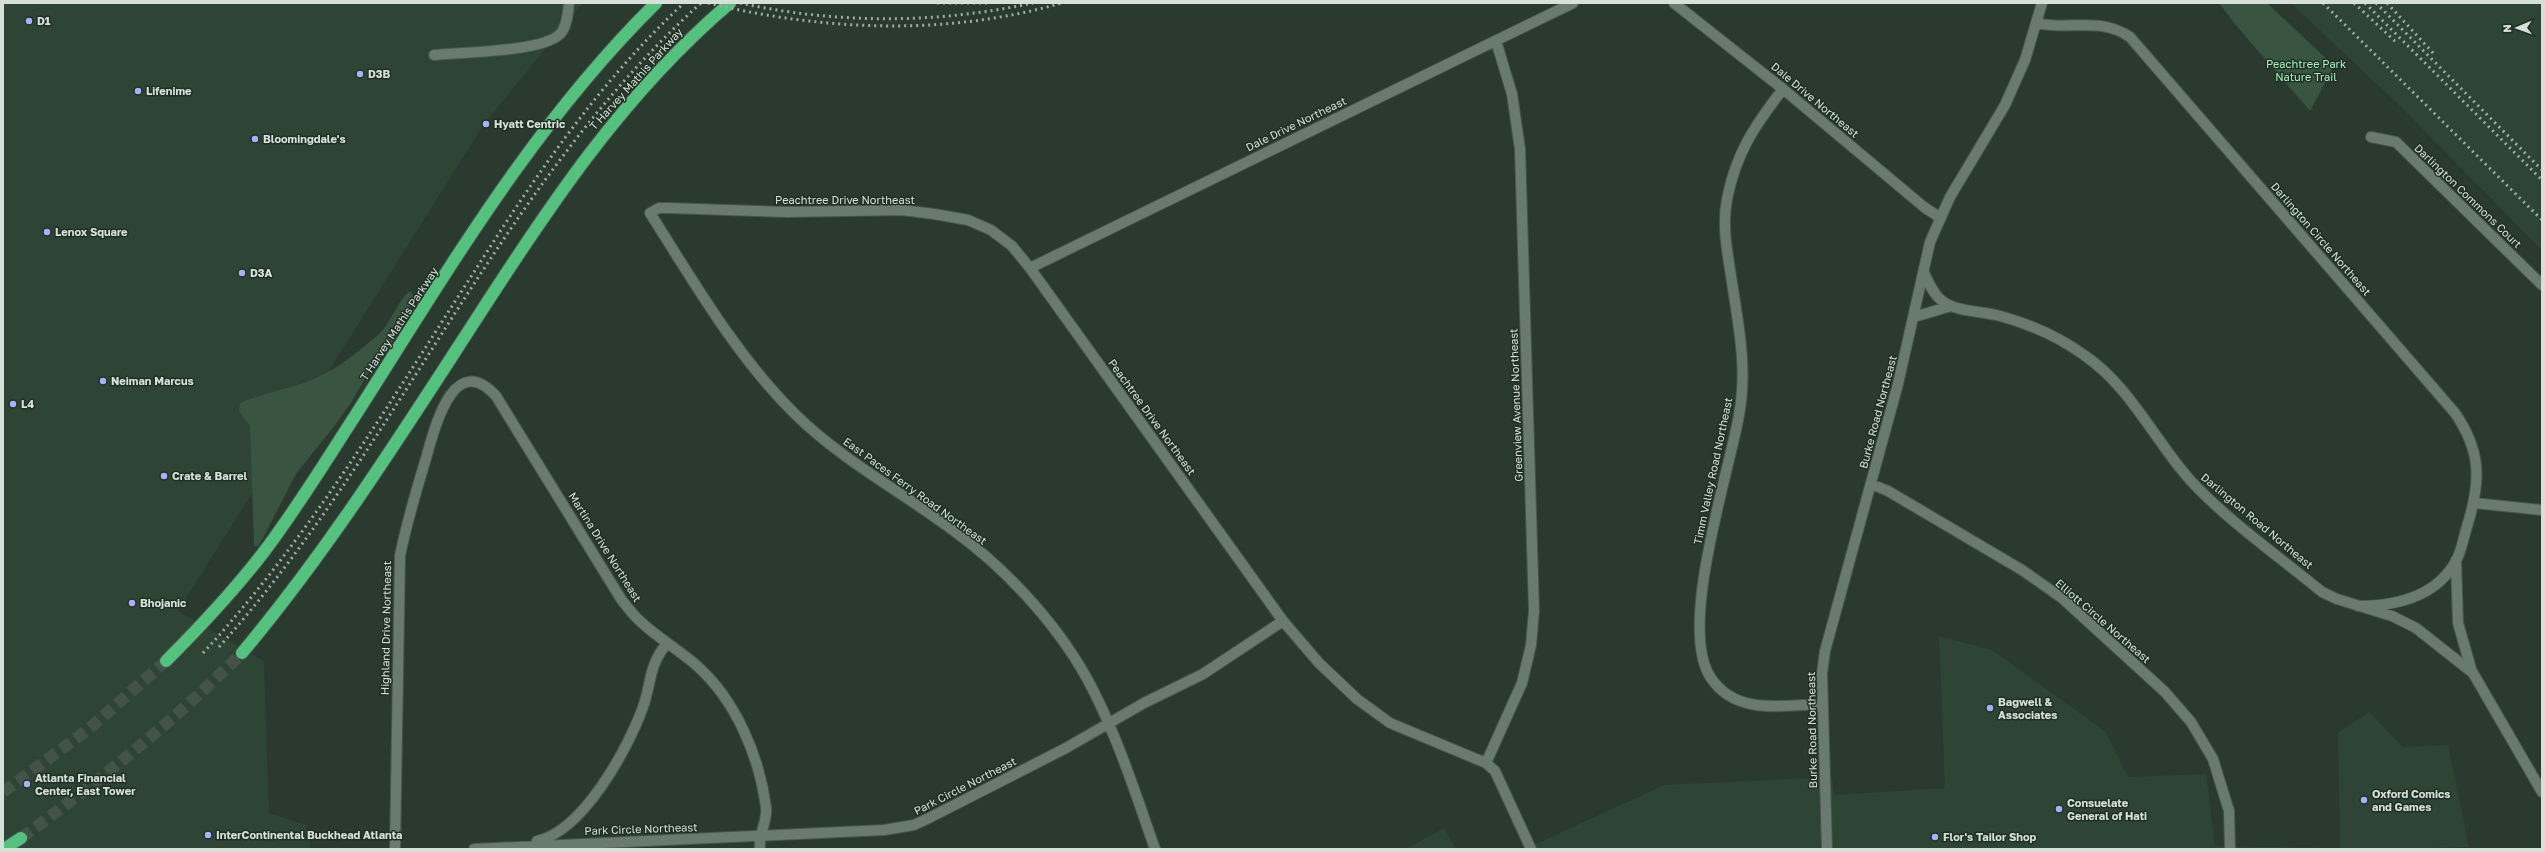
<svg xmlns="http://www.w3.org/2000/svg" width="2545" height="852" font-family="'Golos Text',sans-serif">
<rect width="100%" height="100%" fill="#2a3a2f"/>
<path fill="#2e4435" d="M3,3H583L484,124L178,611L264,661L269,813L306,825L311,849H3Z
M2291,3H2542V250L2401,107Z
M1939,636L1992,650L2106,732L2128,777L2206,774L2215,846L2340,848L2338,733L2369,712L2403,747L2448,745L2469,847L2396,849H1525L1664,785L1832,777L1834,795L1945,788Z
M1444,828L1456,849H1406Z"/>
<path fill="#395441" d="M2219,3H2267L2334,66L2310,111L2234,23Z
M410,291L414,296L405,322L389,347L368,373L351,403L332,429L296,474L262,540L258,546H254L250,426L239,411L240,403C261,394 283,390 304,383C332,373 356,354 378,335C392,322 397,301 410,291Z"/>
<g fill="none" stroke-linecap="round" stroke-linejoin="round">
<path stroke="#445348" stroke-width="12" stroke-dasharray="12 6" stroke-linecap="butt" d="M3,792L90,728L166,661
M21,838C99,781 173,722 242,653"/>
<defs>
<path id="street" d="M1674,3L1783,89L1924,207L1939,217
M2036,23C2070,31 2099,16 2130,37L2455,413C2481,451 2481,480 2468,523C2464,535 2462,550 2456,561C2436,597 2396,606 2358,606
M1783,89C1755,125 1736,153 1727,199C1722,225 1727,250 1731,276C1738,323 1748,368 1739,415C1729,473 1677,629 1711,678C1736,716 1784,705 1823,704
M2371,137L2396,142L2542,285
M1030,268L1573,3
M1924,273C1929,283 1933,294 1942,301C1957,312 1982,311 2000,316C2030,324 2059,337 2084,355C2131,387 2154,440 2191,481C2227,520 2281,558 2322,592L2337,599L2392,616L2416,628L2473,673L2542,792
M1914,317L1951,306
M1871,484L1888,491L2022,570L2062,598L2165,692L2191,722L2213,759L2229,811L2230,849
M2474,503L2542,510
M2456,560L2458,623L2472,672
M1486,763L1522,683L1531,645L1534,611L1520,149L1512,94L1496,41
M537,841C583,831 628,749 643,707C652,681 648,667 667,643
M395,849L400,556C406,525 415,495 424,465C433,436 451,347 496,396L621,599C627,607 633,615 641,622C658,638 679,650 696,665C736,700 759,756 766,807C768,821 758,834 760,849
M474,849L884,830L914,825L929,818L1066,748L1144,703L1203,674L1283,621
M1155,849C1136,795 1119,741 1093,690C1063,630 1008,570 954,531C902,492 843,461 796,415C737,357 695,284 650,213L659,208H668L787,212L902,210L934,214L968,220L991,230L1012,246L1030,268L1283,621L1319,663L1357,699L1390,723L1486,763L1495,771L1531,849
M1827,849L1822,673L1825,651L1898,384L1930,242L1950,197L2005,105L2025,60L2042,3"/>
<path id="secondary" d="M434,55C463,52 539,52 559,35C567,28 568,13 569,3"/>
<path id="highway" d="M242,653C329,549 401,435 475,321C549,206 624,93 730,3
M166,661C200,627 233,592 263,553C296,510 325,462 355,416C447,272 533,124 656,3
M4,849L21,838"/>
</defs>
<use href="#street" stroke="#49564d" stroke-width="12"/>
<use href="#secondary" stroke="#49564d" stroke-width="12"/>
<use href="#highway" stroke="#49564d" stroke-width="14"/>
<use href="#street" stroke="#697b6e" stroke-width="10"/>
<use href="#secondary" stroke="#697b6e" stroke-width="10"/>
<use href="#highway" stroke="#55c17e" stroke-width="12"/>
<path stroke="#9faba3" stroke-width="3" stroke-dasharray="2 4" stroke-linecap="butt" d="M708,3C824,31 947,36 1062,3
M740,3C837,24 936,24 1033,3
M937,3H988
M2323,3L2542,220
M2354,3L2398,44
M2365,3L2542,180
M2376,3L2542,170
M2387,3L2434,54
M219,647C399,447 499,185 701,3
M203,653C309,538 389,403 474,272C535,176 600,81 684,3"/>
</g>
<g fill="#a8b0fc" stroke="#203025" stroke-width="1.5">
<circle cx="29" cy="21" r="4"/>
<circle cx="360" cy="74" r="4"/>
<circle cx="138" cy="91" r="4"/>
<circle cx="486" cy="124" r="4"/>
<circle cx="255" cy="139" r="4"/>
<circle cx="47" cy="232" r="4"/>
<circle cx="242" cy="273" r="4"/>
<circle cx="103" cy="381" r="4"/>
<circle cx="13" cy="404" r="4"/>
<circle cx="164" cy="476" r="4"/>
<circle cx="132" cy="603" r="4"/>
<circle cx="1990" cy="708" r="4"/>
<circle cx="27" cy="784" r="4"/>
<circle cx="2364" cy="800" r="4"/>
<circle cx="2059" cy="809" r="4"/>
<circle cx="208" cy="835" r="4"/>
<circle cx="1935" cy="837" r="4"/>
</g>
<g text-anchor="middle" stroke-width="3" stroke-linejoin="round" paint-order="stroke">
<g font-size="11" font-weight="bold" fill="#d6e0d9" stroke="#203025" text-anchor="start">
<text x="37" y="25">D1</text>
<text x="368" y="78">D3B</text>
<text x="146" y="95">Lifenime</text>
<text x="494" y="128">Hyatt Centric</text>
<text x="263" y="143">Bloomingdale's</text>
<text x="55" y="236">Lenox Square</text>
<text x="250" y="277">D3A</text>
<text x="111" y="385">Neiman Marcus</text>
<text x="21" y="408">L4</text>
<text x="172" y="480">Crate &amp; Barrel</text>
<text x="140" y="607">Bhojanic</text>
<text x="1998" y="706">Bagwell &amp;<tspan x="1998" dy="13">Associates</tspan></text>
<text x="35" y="782">Atlanta Financial<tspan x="35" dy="13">Center, East Tower</tspan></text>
<text x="2372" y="798">Oxford Comics<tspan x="2372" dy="13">and Games</tspan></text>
<text x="2067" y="807">Consuelate<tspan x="2067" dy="13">General of Hati</tspan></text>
<text x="216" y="839">InterContinental Buckhead Atlanta</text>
<text x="1943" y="841">Flor's Tailor Shop</text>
</g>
<g font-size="11" fill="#a8efbd" stroke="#203025">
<text x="2306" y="68">Peachtree Park<tspan x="2306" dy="13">Nature Trail</tspan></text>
</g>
<g font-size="11" fill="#d6e0d9" stroke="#203025">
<text transform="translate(636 79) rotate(-48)" y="4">T Harvey Mathis Parkway</text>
<text transform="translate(1815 100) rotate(40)" y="4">Dale Drive Northeast</text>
<text transform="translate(1296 124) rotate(-26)" y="4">Dale Drive Northeast</text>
<text transform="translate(2468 196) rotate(44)" y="4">Darlington Commons Court</text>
<text x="845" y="204">Peachtree Drive Northeast</text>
<text transform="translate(2321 239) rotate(49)" y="4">Darlington Circle Northeast</text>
<text transform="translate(399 324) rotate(-57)" y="4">T Harvey Mathis Parkway</text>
<text transform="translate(1516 405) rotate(-92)" y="4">Greenview Avenue Northeast</text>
<text transform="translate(1878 412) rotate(-75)" y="4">Burke Road Northeast</text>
<text transform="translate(1152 417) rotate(54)" y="4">Peachtree Drive Northeast</text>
<text transform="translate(1713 471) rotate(-78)" y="4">Timm Valley Road Northeast</text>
<text transform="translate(915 491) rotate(36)" y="4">East Paces Ferry Road Northeast</text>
<text transform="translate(2257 521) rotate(40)" y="4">Darlington Road Northeast</text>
<text transform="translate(605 547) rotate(58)" y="4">Martina Drive Northeast</text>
<text transform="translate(2103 621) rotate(41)" y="4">Elliott Circle Northeast</text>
<text transform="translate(386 628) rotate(-89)" y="4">Highland Drive Northeast</text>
<text transform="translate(1812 730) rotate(-91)" y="4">Burke Road Northeast</text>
<text transform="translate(965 786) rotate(-27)" y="4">Park Circle Northeast</text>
<text transform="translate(641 829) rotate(-2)" y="4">Park Circle Northeast</text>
</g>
</g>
<rect width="2545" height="852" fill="none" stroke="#d6e0d9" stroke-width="8"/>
<g transform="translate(2517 28) rotate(268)" stroke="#203025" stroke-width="3" paint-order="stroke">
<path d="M0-3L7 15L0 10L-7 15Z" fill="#d6e0d9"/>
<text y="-6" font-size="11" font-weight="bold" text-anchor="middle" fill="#d6e0d9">N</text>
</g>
</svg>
